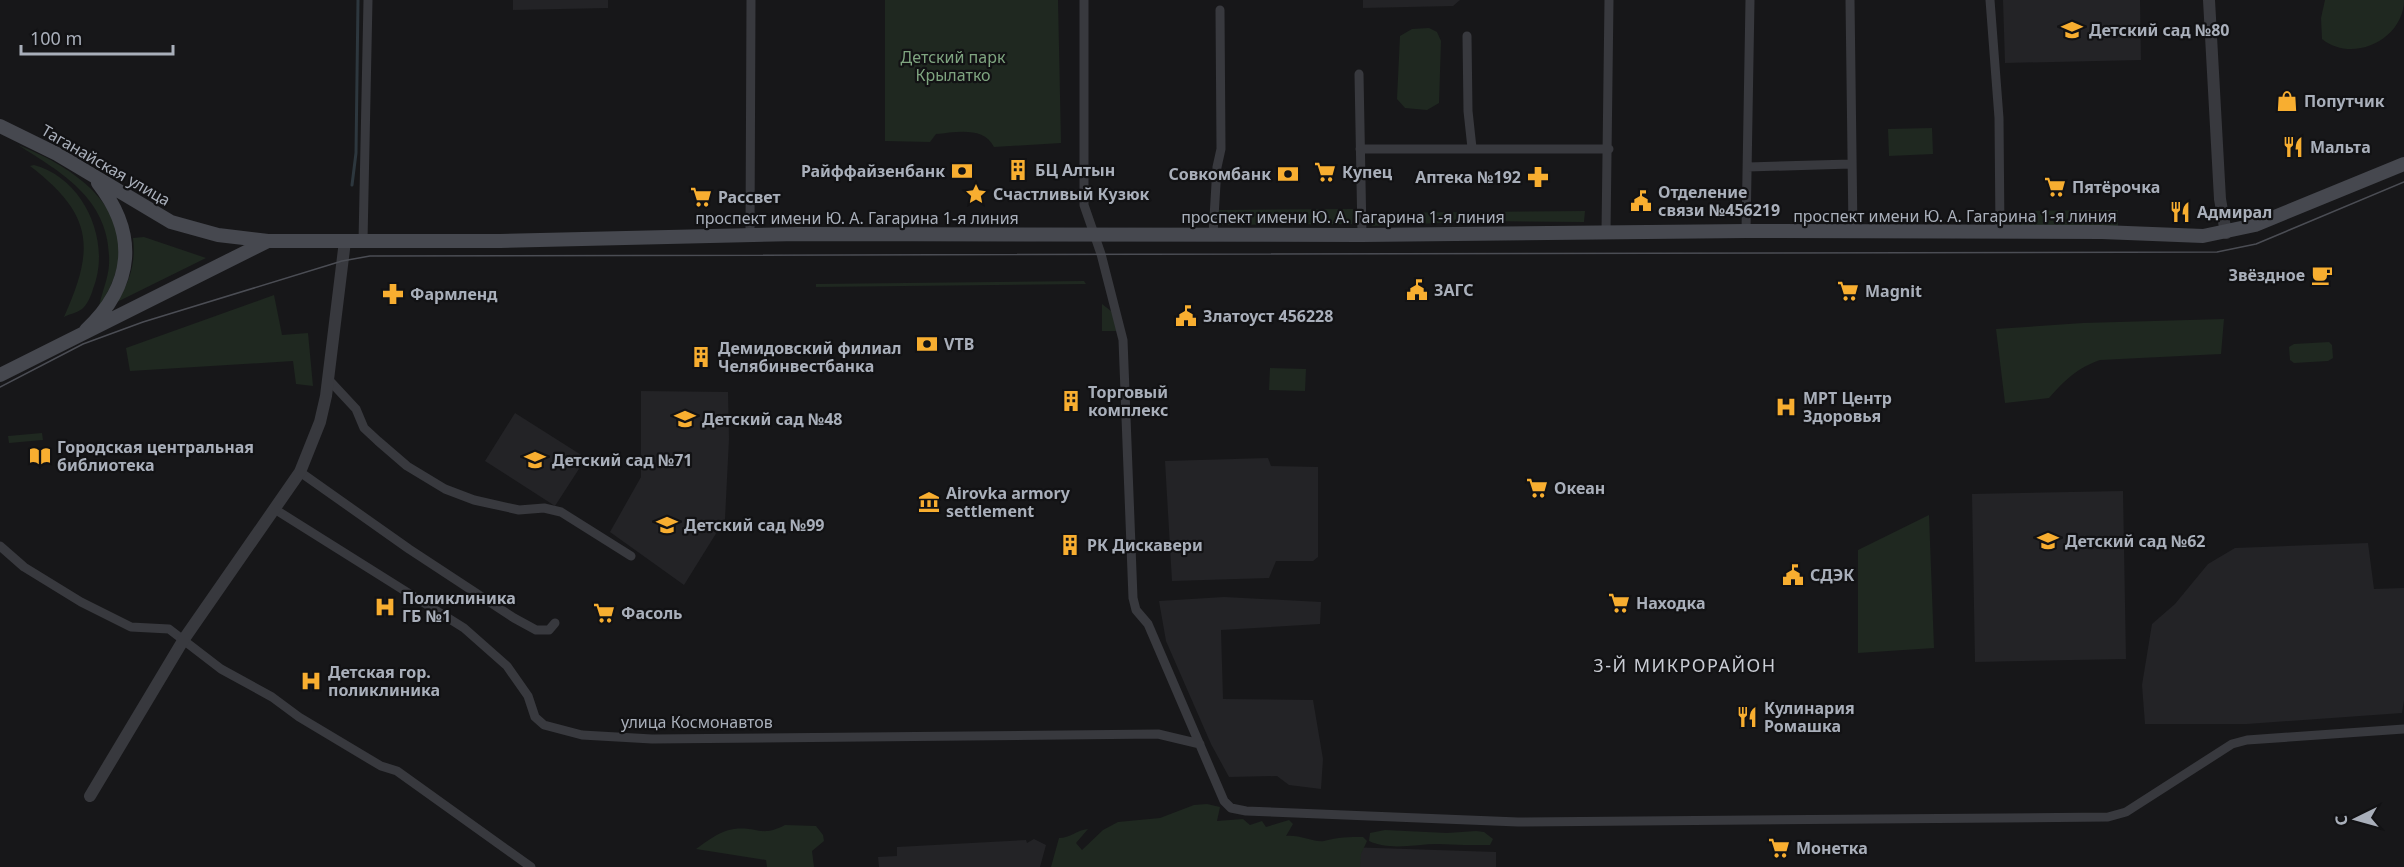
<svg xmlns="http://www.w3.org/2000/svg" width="2404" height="867" font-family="'Noto Sans',sans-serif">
<rect width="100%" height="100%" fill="#171719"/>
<path fill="#232326" d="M513,0H608V8L513,10Z
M1363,0H1460L1453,6L1363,8Z
M2003,0H2140L2141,60L2005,63Z
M641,391L728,392L729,439L725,519L684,585L610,532L641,477Z
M515,413L586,458L555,506L485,461Z
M1268,458L1271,466L1318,467V557L1313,561H1276L1269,578L1172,581L1165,461Z
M2123,491L2126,659L1975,662L1972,494Z
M2368,543L2374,589L2404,588V700L2402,713L2247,724H2145L2142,685L2152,624L2175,604L2208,564L2235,548Z
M1224,597L1321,602L1320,624L1221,630L1223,699L1313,700L1323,759L1321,789L1289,785L1277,776L1229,777L1211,744L1166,641L1159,601Z
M1034,839L1046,845L1040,867H879L878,857L897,856V847L1026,840L1027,843Z
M1347,847L1496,852V867H1345Z"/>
<path fill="#1f2820" d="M885,0H1058L1061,143L994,147C984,126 956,132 936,134L930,142L885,141Z
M2325,0H2404C2404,39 2353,64 2322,39L2321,18Z
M1429,28L1437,32L1441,41L1439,103L1427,110L1405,108L1397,99L1400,36L1412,29Z
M1932,128L1933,154L1889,156L1888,129Z
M18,145C90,173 153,227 99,306C102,292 108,279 109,265C112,201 64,174 18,145Z
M34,165C84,178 112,242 93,289C91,296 87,305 82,309C77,313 69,314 64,317C96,246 92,214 30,166Z
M1353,209L1352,224L1217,225V210Z
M2118,210V226L2010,228L2009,211Z
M1585,211L1584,222L1481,221L1372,226L1370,213Z
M144,237L206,258L117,302C130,281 136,263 133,238Z
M1084,281L1086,284L816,287V284Z
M274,295L282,335L308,333L313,386L296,384L293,361L130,371L126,348Z
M1102,304L1111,311L1119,331H1102Z
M2224,319L2221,354L2100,360C2077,368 2065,380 2049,398L2005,403L1996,329L2083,323Z
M2329,342L2332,345L2333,358L2328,361L2294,363L2290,360L2289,347L2294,344Z
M1270,368L1306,369L1305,391L1269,390Z
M42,433L43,440L9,443L8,436Z
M1929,515L1934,648L1858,653V550Z
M1207,804L1220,807L1217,821L1243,819L1250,825L1262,821L1266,827L1289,820L1293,824L1286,836C1298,834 1316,843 1324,841C1338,837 1349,837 1363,837L1367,841L1361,854L1360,867H1051L1059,838C1070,838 1077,830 1088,829L1076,843L1082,850L1103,830L1118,822L1160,818L1194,805Z
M785,825L816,826L823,835L824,841L812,851L814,867H767L766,860L696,849C707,841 720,831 734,829C758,826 760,838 785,825Z
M1385,830L1447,833L1476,831L1484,832L1493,839L1490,845C1473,845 1456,845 1438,844C1416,844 1390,851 1369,841L1370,833Z"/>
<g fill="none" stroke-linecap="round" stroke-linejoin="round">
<path stroke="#2d373e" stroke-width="3" d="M352,185L356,153L358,0"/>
<path stroke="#38393e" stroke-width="9" d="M1084,0V205L1101,254L1123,340L1133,598L1136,610L1148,624L1224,801L1231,808L1246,811L1518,822L2108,817L2126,812L2232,744L2247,740L2404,729
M1850,0L1853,232
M1990,0L1999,118L2000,233
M1467,36L1468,111L1472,148
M1359,74L1362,235
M1360,149H1609
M1748,167L1851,164
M1746,231L1750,0
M1606,232L1609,0
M1213,234L1217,167L1221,149L1220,10
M750,235L751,0
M363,241L368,0
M329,380L356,409L364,428L378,441L407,466L445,489L474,500L519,510L544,508L561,512L631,556
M300,472L409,549L514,618L536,630H549L555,623
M276,510L464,628L507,666L528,696L535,717L544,725L582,735L652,739L1158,734L1200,744
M0,546L24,567L81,602L131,627L169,629L221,669L272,697L299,717L381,766L397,771L531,867"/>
<path stroke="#38393e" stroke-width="12" d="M2209,0L2220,199L2226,233
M90,796L184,639L300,472L320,422L326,396L345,241"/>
<path stroke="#46484f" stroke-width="14" d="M0,126L57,154L171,222L218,235L268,241H500L799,234L1362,235L1746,231L2102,232L2203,236L2255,225L2404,164
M86,330C134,285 138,234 98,183
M0,375L268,241"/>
<path stroke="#4b4d54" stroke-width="1.5" d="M0,387L83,344L143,322L342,261L370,256L2217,252L2256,244L2404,182"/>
</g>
<defs>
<symbol id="school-bare" viewBox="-9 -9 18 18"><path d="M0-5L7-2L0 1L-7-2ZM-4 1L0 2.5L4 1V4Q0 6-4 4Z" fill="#f8ae30" stroke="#121214" stroke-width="2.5" paint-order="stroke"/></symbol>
<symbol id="shop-bare" viewBox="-9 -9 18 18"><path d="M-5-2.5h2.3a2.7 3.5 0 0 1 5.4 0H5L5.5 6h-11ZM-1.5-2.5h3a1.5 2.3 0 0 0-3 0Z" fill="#f8ae30" stroke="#121214" stroke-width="2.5" paint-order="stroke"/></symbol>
<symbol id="restaurant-bare" viewBox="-9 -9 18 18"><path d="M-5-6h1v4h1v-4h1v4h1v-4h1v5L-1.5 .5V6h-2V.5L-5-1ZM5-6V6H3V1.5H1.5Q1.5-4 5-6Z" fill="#f8ae30" stroke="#121214" stroke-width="2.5" paint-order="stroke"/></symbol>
<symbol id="building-bare" viewBox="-9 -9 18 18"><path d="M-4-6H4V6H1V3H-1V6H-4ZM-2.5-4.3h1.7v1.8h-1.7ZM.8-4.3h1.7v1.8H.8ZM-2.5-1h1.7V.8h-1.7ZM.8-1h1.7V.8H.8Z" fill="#f8ae30" stroke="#121214" stroke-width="2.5" paint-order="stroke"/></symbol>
<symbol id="bank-bare" viewBox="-9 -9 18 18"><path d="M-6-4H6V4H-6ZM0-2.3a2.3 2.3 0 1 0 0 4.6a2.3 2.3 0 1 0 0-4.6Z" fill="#f8ae30" stroke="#121214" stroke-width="2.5" paint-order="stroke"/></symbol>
<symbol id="supermarket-bare" viewBox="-9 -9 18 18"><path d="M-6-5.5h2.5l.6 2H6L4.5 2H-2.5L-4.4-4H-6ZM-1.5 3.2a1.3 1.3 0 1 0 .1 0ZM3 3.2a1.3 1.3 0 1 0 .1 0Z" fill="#f8ae30" stroke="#121214" stroke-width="2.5" paint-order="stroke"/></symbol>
<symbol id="pharmacy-bare" viewBox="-9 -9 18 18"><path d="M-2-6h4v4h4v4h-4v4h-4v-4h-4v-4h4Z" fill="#f8ae30" stroke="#121214" stroke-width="2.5" paint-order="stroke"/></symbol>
<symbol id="sight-bare" viewBox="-9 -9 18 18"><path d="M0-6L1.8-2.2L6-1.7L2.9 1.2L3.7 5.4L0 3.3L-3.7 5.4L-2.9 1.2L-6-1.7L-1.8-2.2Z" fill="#f8ae30" stroke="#121214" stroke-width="2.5" paint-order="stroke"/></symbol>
<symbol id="civic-bare" viewBox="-9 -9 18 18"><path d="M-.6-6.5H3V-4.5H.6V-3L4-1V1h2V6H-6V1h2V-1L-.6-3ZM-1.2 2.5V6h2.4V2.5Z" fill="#f8ae30" stroke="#121214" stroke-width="2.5" paint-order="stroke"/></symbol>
<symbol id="cafe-bare" viewBox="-9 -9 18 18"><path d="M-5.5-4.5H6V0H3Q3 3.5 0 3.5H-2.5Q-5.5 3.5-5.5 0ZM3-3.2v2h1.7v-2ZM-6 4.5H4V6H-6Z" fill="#f8ae30" stroke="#121214" stroke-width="2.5" paint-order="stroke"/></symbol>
<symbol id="hospital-bare" viewBox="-9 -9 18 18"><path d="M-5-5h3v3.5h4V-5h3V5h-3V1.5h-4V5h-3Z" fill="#f8ae30" stroke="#121214" stroke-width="2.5" paint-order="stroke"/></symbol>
<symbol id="library-bare" viewBox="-9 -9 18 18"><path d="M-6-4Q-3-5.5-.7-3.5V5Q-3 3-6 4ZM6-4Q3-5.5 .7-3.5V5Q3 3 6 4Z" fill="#f8ae30" stroke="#121214" stroke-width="2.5" paint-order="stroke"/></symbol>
<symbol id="museum-bare" viewBox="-9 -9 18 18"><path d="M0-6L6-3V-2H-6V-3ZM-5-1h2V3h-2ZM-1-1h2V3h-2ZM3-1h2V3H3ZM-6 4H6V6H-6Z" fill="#f8ae30" stroke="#121214" stroke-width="2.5" paint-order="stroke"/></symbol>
</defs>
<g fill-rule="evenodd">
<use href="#school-bare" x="2057" y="15" width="30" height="30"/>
<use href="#shop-bare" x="2272" y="86" width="30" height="30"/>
<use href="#restaurant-bare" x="2278" y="132" width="30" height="30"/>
<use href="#building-bare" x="1003" y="155" width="30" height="30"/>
<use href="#bank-bare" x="947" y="156" width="30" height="30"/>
<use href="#supermarket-bare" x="1310" y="157" width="30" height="30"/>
<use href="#bank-bare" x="1273" y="159" width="30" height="30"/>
<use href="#pharmacy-bare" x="1523" y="162" width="30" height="30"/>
<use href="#supermarket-bare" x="2040" y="172" width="30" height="30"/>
<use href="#sight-bare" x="961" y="179" width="30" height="30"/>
<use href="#supermarket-bare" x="686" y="182" width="30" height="30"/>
<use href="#civic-bare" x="1626" y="186" width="30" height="30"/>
<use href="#restaurant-bare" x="2165" y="197" width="30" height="30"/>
<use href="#cafe-bare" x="2307" y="260" width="30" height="30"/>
<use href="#civic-bare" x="1402" y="275" width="30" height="30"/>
<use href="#supermarket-bare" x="1833" y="276" width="30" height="30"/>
<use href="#pharmacy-bare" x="378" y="279" width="30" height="30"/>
<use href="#civic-bare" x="1171" y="301" width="30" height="30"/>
<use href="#bank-bare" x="912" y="329" width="30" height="30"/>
<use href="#building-bare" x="686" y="342" width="30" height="30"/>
<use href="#building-bare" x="1056" y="386" width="30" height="30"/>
<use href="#hospital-bare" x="1771" y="392" width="30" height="30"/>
<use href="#school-bare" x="670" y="404" width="30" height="30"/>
<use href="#library-bare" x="25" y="441" width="30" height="30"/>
<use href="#school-bare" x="520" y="445" width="30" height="30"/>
<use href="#supermarket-bare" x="1522" y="473" width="30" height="30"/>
<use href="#museum-bare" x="914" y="487" width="30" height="30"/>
<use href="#school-bare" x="652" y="510" width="30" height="30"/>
<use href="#school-bare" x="2033" y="526" width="30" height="30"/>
<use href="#building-bare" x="1055" y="530" width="30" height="30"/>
<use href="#civic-bare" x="1778" y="560" width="30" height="30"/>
<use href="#supermarket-bare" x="1604" y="588" width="30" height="30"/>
<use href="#hospital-bare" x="370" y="592" width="30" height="30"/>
<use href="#supermarket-bare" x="589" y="598" width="30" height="30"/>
<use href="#hospital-bare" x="296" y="666" width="30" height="30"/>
<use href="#restaurant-bare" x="1732" y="702" width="30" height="30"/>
<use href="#supermarket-bare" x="1764" y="833" width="30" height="30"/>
</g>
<g text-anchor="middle" stroke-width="4.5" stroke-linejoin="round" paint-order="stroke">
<g font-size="16" font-weight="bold" fill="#a9afba" stroke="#121214" text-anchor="start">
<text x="2089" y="36">Детский сад №80</text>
<text x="2304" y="107">Попутчик</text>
<text x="2310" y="153">Мальта</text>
<text x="1035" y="176">БЦ Алтын</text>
<text x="945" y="177" text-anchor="end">Райффайзенбанк</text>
<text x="1342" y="178">Купец</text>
<text x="1271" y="180" text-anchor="end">Совкомбанк</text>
<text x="1521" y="183" text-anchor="end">Аптека №192</text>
<text x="2072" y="193">Пятёрочка</text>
<text x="1658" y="198">Отделение<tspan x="1658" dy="18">связи №456219</tspan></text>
<text x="993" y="200">Счастливый Кузюк</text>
<text x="718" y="203">Рассвет</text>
<text x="2197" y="218">Адмирал</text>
<text x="2305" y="281" text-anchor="end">Звёздное</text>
<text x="1434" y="296">ЗАГС</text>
<text x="1865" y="297">Magnit</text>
<text x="410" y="300">Фармленд</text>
<text x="1203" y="322">Златоуст 456228</text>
<text x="944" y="350">VTB</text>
<text x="718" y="354">Демидовский филиал<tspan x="718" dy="18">Челябинвестбанка</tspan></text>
<text x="1088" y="398">Торговый<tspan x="1088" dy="18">комплекс</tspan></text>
<text x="1803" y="404">МРТ Центр<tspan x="1803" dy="18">Здоровья</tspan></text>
<text x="702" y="425">Детский сад №48</text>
<text x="57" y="453">Городская центральная<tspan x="57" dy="18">библиотека</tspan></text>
<text x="552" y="466">Детский сад №71</text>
<text x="1554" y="494">Океан</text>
<text x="946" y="499">Airovka armory<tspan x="946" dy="18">settlement</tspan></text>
<text x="684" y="531">Детский сад №99</text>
<text x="2065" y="547">Детский сад №62</text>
<text x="1087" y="551">РК Дискавери</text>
<text x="1810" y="581">СДЭК</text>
<text x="402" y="604">Поликлиника<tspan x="402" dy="18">ГБ №1</tspan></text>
<text x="1636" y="609">Находка</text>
<text x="621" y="619">Фасоль</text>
<text x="328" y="678">Детская гор.<tspan x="328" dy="18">поликлиника</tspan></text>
<text x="1764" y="714">Кулинария<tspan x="1764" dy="18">Ромашка</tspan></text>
<text x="1796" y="854">Монетка</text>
</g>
<g font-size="16" fill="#7fa580" stroke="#121214">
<text x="953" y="63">Детский парк<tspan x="953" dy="18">Крылатко</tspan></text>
</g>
<g font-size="16" fill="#a9afba" stroke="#121214">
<text transform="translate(106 165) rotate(30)" y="6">Таганайская улица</text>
<text x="1955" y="222">проспект имени Ю. А. Гагарина 1-я линия</text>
<text x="1343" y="223">проспект имени Ю. А. Гагарина 1-я линия</text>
<text x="857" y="224">проспект имени Ю. А. Гагарина 1-я линия</text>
<text x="697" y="728">улица Космонавтов</text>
</g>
<g font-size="18" letter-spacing="1.5" fill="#cacdd5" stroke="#121214">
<text x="1685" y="672">3-Й МИКРОРАЙОН</text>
</g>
</g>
<g transform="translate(2356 819) rotate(265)" stroke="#121214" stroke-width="4.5" paint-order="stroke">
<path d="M0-4.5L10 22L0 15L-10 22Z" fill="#a9afba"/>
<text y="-9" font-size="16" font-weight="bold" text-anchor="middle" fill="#a9afba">С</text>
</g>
<path d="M21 45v9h152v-9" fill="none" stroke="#a9afba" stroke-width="3"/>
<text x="30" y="45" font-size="18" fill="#a9afba" stroke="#121214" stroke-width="4.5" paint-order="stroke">100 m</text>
</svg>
